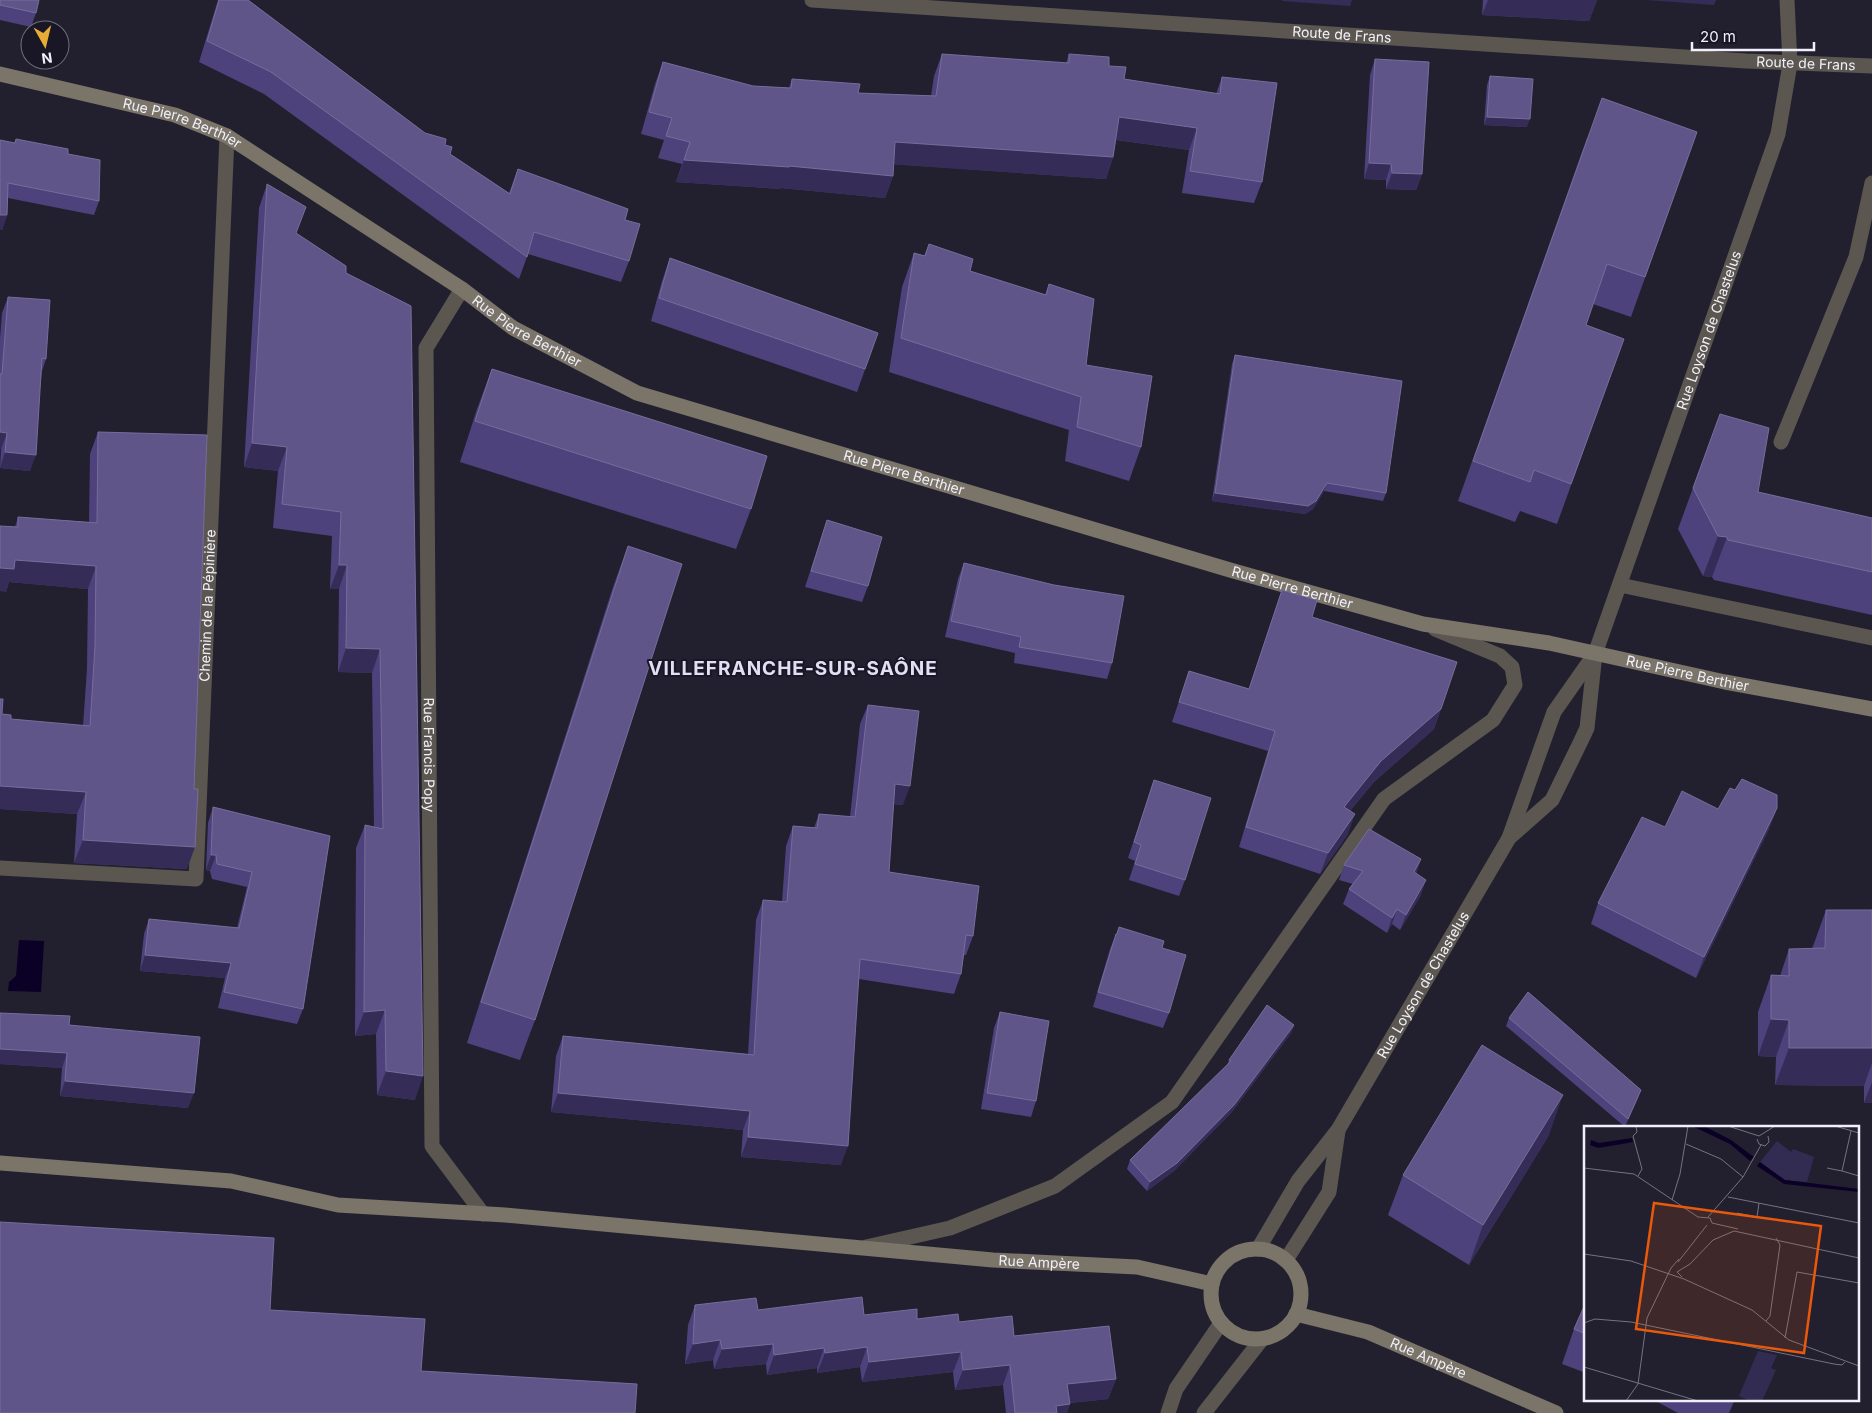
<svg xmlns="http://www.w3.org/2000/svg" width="1872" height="1413" font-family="Inter,sans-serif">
<rect width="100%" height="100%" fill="#22202f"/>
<path fill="#0b0026" d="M19,940L44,941L41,992L8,991L9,982L16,976Z"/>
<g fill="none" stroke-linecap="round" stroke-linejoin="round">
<path stroke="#5b5750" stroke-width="15" d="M1781,442L1856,257L1872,183
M1620,585L1872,638"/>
<g stroke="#5b5750" stroke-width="15">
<path id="s1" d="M812,0L1746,61L1872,66"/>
<path id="s2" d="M462,289L426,348L432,1146L483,1214"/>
<path id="s3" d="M1509,838L1552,800L1580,743L1587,728L1595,654L1778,134L1790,64L1787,0"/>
<path id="s4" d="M0,868L196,879L227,136"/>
<path d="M866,1247L950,1228L1055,1186L1172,1102L1384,799L1493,720L1515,685L1512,667L1500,656L1435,629"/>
<path id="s5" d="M1258,1249L1298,1181L1338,1130L1509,838L1554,712L1594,655"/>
<path d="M1286,1260L1329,1192L1338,1131"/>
<path d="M1168,1413L1176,1389L1221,1323"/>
<path d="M1204,1413L1262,1339"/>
</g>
<g stroke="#7b7469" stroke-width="15">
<path id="s6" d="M0,74L175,115L227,136L462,289L513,328L637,393L1230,570L1423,624L1549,643L1725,682L1872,709"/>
<path id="s7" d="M0,1163L231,1181L338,1205L505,1215L993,1260L1137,1267L1212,1284"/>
<circle cx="1256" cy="1294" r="45"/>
<path id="s8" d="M1296,1314L1368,1332L1556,1413"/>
</g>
</g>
<path fill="#4e427c" d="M0,0L36,13L31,27L0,20Z
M218,0H248L425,133L445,145L450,154L509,193L518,169L625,220L629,261L621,282L528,254L519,279L264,94L199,62Z
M1483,0H1597L1589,21L1482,15Z
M942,54L1066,63L1069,54L1109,66L1124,79L1216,94L1222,77L1262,182L1254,203L1182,193L1189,150L1116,140L1113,157L1106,179L893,164V176L885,198L781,188V189L676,182L682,164L658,158L664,140L641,134L655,84L663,62L753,86L789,88L792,79L858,93L931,96L934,76Z
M1375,59L1422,174L1416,190L1386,189V180L1364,179L1370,75Z
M1490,76L1527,127L1484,125L1487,85Z
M1697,132L1631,317L1593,304L1586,325L1624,339L1557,524L1520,511L1515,522L1458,501L1587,138Z
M16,139L68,154L99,201L94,215L8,198L7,215L2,230L0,229V140L14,143Z
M267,184L296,233L346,273L411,306L415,1100L377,1095L376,1034L355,1036L356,848L365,825L374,827L372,673L338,672L339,589H330L332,536L273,528L278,471L244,467L259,208Z
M929,244L970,271L1045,295L1049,284L1086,365L1141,447L1129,481L1065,461L1069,430L889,372L902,287L914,253L924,256Z
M670,258L878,333L857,392L651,321L662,281Z
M8,297L46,359L42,371L30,471L0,468L1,449H0V339L2,313Z
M1235,355L1386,493L1383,501L1324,491L1313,509L1305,514L1212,501L1232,364Z
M492,369L751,509L736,549L460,462L477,409Z
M1720,414L1758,492L1872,518V615L1714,580L1712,577L1703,576L1678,529Z
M98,432L187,869L74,863L77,814L0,809V699L2,714L11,719L83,726L87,669L88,589L9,582L6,592L15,527L18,517L89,522L90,454Z
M827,520L868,586L862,602L805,587Z
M628,546L535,1020L520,1060L467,1043L613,587Z
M964,563L1112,663L1107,679L1014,663L1015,653L945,637L958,579Z
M1282,590L1312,617L1441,709L1434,729L1374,782L1350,811L1348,834L1320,874L1239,847L1268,751L1172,722L1189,671L1249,689Z
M868,705L903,805L893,804L889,872L973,936L966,955H964L961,974L954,994L859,979L841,1165L741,1157L743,1130L551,1112L556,1056L563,1036L748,1054L756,920L763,900L782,902L786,846L793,826L814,828L819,814L850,817L860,724Z
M1154,780L1185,880L1179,896L1129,880L1135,861L1128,858Z
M213,807L330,836L303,1009L297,1024L218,1008L225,978L140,971L144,934L149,919L237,928L247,887L212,879L210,871L206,870L208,823Z
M1777,808L1769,829L1696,978L1591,924L1598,903L1665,827L1718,809Z
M1421,859L1416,874L1421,895L1400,930L1392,924L1387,933L1343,904L1349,889L1353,884L1339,880L1344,865Z
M1826,910H1872V1103H1864V1086L1775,1085L1776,1057L1758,1056V1012L1771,975L1780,976L1789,949H1812Z
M1119,927L1162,948L1169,1013L1163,1028L1093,1007L1110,949Z
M1000,1012L1036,1101L1031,1117L981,1109L994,1028Z
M0,1013L69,1025L188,1108L60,1096L62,1068L0,1064Z
M1509,1018L1638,1098L1625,1127L1506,1026Z
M1294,1025L1291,1033L1231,1113L1174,1171L1147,1191L1127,1169L1130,1160L1227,1065L1229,1060Z
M1549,1135L1469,1265L1388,1215L1403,1175Z
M1586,1302V1373L1562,1364L1574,1329Z
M695,1305L758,1310L864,1315L959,1322L1014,1336L1116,1379L1108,1399L1070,1403L1067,1413H1006L1003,1385L955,1390L953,1372L862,1382L860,1367L817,1373V1368L767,1375L766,1364L714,1369L713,1360L685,1364L688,1325Z
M1652,1399H1735L1729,1413H1678Z"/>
<path fill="#352d57" d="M1282,0H1352L1350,6L1282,1Z
M1488,0H1597L1589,21L1482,15Z
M1647,0H1716L1714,5Z
M1119,117L1197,128L1189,150L1111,139Z
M1487,117L1530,119L1527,127L1484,125Z
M895,142L1113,157L1106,179L887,164Z
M684,160L789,166L893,176L885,198L781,188V189L676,182Z
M1369,163L1391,164L1386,180L1364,179Z
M1392,173L1422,174L1416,190L1386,189Z
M0,215H7L2,230L0,229Z
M0,432L7,433L1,449H0Z
M252,443L287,447L278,471L244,467Z
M5,452L36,455L30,471L0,468Z
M1327,483L1324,491L1313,509L1305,514L1212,501L1215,493Z
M1718,536L1727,537L1712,577L1703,576Z
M15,560L96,566L88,589L9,582L6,592L0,591V568Z
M339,565H347L339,589H330Z
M346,648L380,649L372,673L338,672Z
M1441,709L1434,729L1374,782L1336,828L1344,807L1381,761Z
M895,784L910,786L903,805L888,803Z
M0,786L86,792L77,814L0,809Z
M1777,808L1769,829L1696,978L1704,957Z
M1355,814L1348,834L1320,874L1328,853Z
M83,840L195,847L187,869L74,863Z
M211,855H216L210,871L206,870Z
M1421,859L1416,874L1414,872Z
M1426,880L1421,895L1400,930L1406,915Z
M1397,909L1392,924L1387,933L1392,918Z
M145,955L231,963L225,978L140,971Z
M385,1010L376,1034L355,1036L364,1012Z
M1771,1019L1789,1020L1776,1057L1758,1056Z
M1294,1025L1291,1033L1231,1113L1174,1171L1147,1191L1150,1182Z
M1789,1048H1872V1063L1864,1086L1775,1085Z
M0,1049L67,1053L62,1068L0,1064Z
M386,1071L423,1076L415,1100L377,1095Z
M65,1081L194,1093L188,1108L60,1096Z
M1872,1082V1103H1864Z
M1641,1090L1638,1098L1625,1127L1628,1119Z
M558,1093L750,1111L743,1130L551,1112Z
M1563,1095L1549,1135L1469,1265L1483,1225Z
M748,1137L848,1146L841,1165L741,1157Z
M720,1340L713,1360L685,1364L693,1344Z
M773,1344L766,1364L714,1369L722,1349Z
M867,1347L860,1367L817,1373L825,1353Z
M824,1348L817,1368L767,1375L774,1355Z
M961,1352L953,1372L862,1382L869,1362Z
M1010,1365L1003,1385L955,1390L963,1370Z
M1116,1379L1108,1399L1060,1404L1067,1384Z
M1070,1404L1067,1413H1053L1056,1406Z"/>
<path fill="#605589" stroke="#766d9b" d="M0,0H39L36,13L0,5Z
M219,0H248L425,133L446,139L445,145L452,147L450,154L510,194L518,169L628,209L625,220L640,224L629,261L534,232L527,257L271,72L207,41Z
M942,54L1069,63V54L1109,57V66L1126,67L1124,79L1220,94L1222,77L1277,83L1262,182L1190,171L1197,128L1119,117L1113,157L895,142L893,176L789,166V167L684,160L690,142L666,136L672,118L649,112L663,62L753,86L791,88L792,79L860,84L858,93L936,96Z
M1375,59L1429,62L1422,174L1392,173L1391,164L1369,163Z
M1490,76L1533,79L1530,119L1487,117Z
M1602,98L1697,132L1645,277L1607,264L1586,325L1624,339L1571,484L1534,470L1530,482L1473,461Z
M16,139L68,149V154L100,160L99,201L8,183L7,215H0V140L15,143Z
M267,184L306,207L296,233L346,266V273L411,306L423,1076L386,1071L385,1010L364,1012L365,825L383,829L380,649L346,648L347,565H339L341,512L282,504L287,447L252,443Z
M929,244L973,259L970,271L1046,295L1049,284L1094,299L1086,365L1152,376L1141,447L1077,427L1081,397L901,338L914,253L925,256Z
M670,258L878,333L865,369L659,298Z
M8,297L50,300L46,359L42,358L36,455L5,452L7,433L0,432V374H2Z
M1235,355L1402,381L1386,493L1327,483L1316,501L1308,506L1215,493Z
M492,369L767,456L751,509L475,421Z
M1720,414L1769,428L1758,492L1872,518V572L1728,540L1727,537L1718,536L1693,488Z
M98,432L207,435L194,789H198L195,847L83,840L86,792L0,786V699H3L2,714L11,715V719L90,726L95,646L96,566L15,560L14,569L0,568V526L18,527V517L97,523Z
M827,520L882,537L868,586L811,571Z
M628,546L682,564L535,1020L481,1002Z
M964,563L1054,585L1124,596L1112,663L1019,647L1021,637L951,621Z
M1282,590L1317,600L1312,617L1457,662L1441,709L1381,761L1344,807L1355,814L1328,853L1246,827L1275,731L1179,702L1189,671L1249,689Z
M868,705L919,711L910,786L895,784L889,872L979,886L973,936L966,935L961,974L860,959L848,1146L748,1137L750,1111L558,1093L563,1036L754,1055L763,900L787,902L793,826L817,828L819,814L855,817Z
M1742,779L1777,795V808L1704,957L1598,903L1642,817L1665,827L1682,791L1718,809L1730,788L1735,790Z
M1154,780L1211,798L1185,880L1135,864L1141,845L1134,842Z
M213,807L330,836L303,1009L224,992L231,963L145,955L149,919L239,928L252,872L217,864L216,855H211Z
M1369,829L1421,859L1414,872L1426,880L1406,915L1397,909L1392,918L1349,889L1363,871L1344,865Z
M1826,910H1872V1048H1789V1020L1771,1019V975L1789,976V949L1825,948Z
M1119,927L1164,941L1162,948L1186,955L1169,1013L1098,992L1116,934H1117Z
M1528,992L1641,1090L1628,1119L1509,1018Z
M1267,1005L1294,1025L1234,1105L1177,1163L1150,1182L1130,1160L1231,1061L1229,1060Z
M1000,1012L1049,1021L1036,1101L987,1093Z
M0,1013L70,1016L69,1025L200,1037L194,1093L65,1081L67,1053L0,1049Z
M1482,1045L1563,1095L1483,1225L1403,1175Z
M0,1222L274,1238L270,1310L425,1319L421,1371L637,1384L635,1413H0Z
M862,1297L864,1315L917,1309V1319L958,1314L959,1322L1012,1316L1014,1336L1109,1326L1116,1379L1067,1384L1070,1404L1056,1406L1057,1413H1015L1010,1365L963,1370L961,1352L869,1362L867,1347L825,1353L824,1348L774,1355L773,1344L722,1349L720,1340L693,1344L695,1305L756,1298L758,1310Z
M1586,1302V1334L1574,1329Z"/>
<g text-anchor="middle" stroke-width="4" stroke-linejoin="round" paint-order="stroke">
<g font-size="14" fill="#f1f0fa" stroke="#191725">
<text dy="5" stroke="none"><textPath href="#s1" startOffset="531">Route de Frans</textPath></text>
<text dy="5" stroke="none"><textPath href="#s1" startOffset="996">Route de Frans</textPath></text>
<text dy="5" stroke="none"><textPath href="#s6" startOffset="189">Rue Pierre Berthier</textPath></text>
<text dy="5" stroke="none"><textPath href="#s6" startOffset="594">Rue Pierre Berthier</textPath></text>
<text dy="5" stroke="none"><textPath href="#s3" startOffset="555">Rue Loyson de Chastelus</textPath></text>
<text dy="5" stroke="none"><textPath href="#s6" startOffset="999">Rue Pierre Berthier</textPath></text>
<text dy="5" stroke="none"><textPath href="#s6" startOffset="1404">Rue Pierre Berthier</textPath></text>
<text dy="5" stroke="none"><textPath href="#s4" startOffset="470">Chemin de la Pépinière</textPath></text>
<text dy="5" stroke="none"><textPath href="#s6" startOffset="1809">Rue Pierre Berthier</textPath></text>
<text dy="5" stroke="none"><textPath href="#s2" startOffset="476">Rue Francis Popy</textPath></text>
<text dy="5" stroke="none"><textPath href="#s5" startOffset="312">Rue Loyson de Chastelus</textPath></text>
<text dy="5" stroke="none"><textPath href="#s7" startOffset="1045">Rue Ampère</textPath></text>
<text dy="5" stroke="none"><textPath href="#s8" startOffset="140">Rue Ampère</textPath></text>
</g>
<g font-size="19" font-weight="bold" letter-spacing="1" fill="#e2dff4" stroke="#191725">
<text x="793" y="675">VILLEFRANCHE-SUR-SAÔNE</text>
</g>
</g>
<g transform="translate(1584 1126)">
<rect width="275" height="275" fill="#22202f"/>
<path d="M193,15L207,26L209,23L230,31L223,56L201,54L176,36ZM174,225L193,229L187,242L192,244L178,275H166L155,270Z" fill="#332c52"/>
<path d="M108,0H120L147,14L170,31L166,35L146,18ZM48,12L49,16L38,18L14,22L6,19L7,14L15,17ZM176,36L201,54L275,63V66L200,58L173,40Z" fill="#0b0026"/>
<path fill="none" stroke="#757380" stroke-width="1" d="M52,0L53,6L49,10L58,43L54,50M144,0L175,10M251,0L275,7M267,5L258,45L275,50M175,10L191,0M173,13L175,18L181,20L185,16L184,10M102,18L137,33L159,51M0,42L50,48L114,91L126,92L128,97M243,42L258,45M144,71L275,97M88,74L96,48L104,0M153,87L173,91L175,77M124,91L159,51L177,19M128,97L154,103M0,128L47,135L100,153L168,184L205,214L275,240M94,136L123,99M98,151L93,146L106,138L129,114L150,105L275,132M182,195L186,190L196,119L192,112M0,197L11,193L47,196L250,238L258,239L261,236M201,212L213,146L275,157M0,241L114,275M42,275L54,258L63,192L87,142L95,133"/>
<path fill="#e8590c" fill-opacity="0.15" stroke="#e8590c" stroke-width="2.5" d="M70,77L237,100L220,227L52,203Z"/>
<rect width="275" height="275" fill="none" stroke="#f1f0fa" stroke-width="2.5"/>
</g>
<g transform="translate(45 45) rotate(172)"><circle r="24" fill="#191725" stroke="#6f6e7a"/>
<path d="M0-4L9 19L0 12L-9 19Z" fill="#e6ac36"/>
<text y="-8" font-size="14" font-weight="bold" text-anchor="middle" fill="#f1f0fa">N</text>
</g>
<path d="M1692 42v8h122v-8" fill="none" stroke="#f1f0fa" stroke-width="2.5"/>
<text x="1700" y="42" font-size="15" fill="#f1f0fa" stroke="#191725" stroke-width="4" paint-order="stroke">20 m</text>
</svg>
